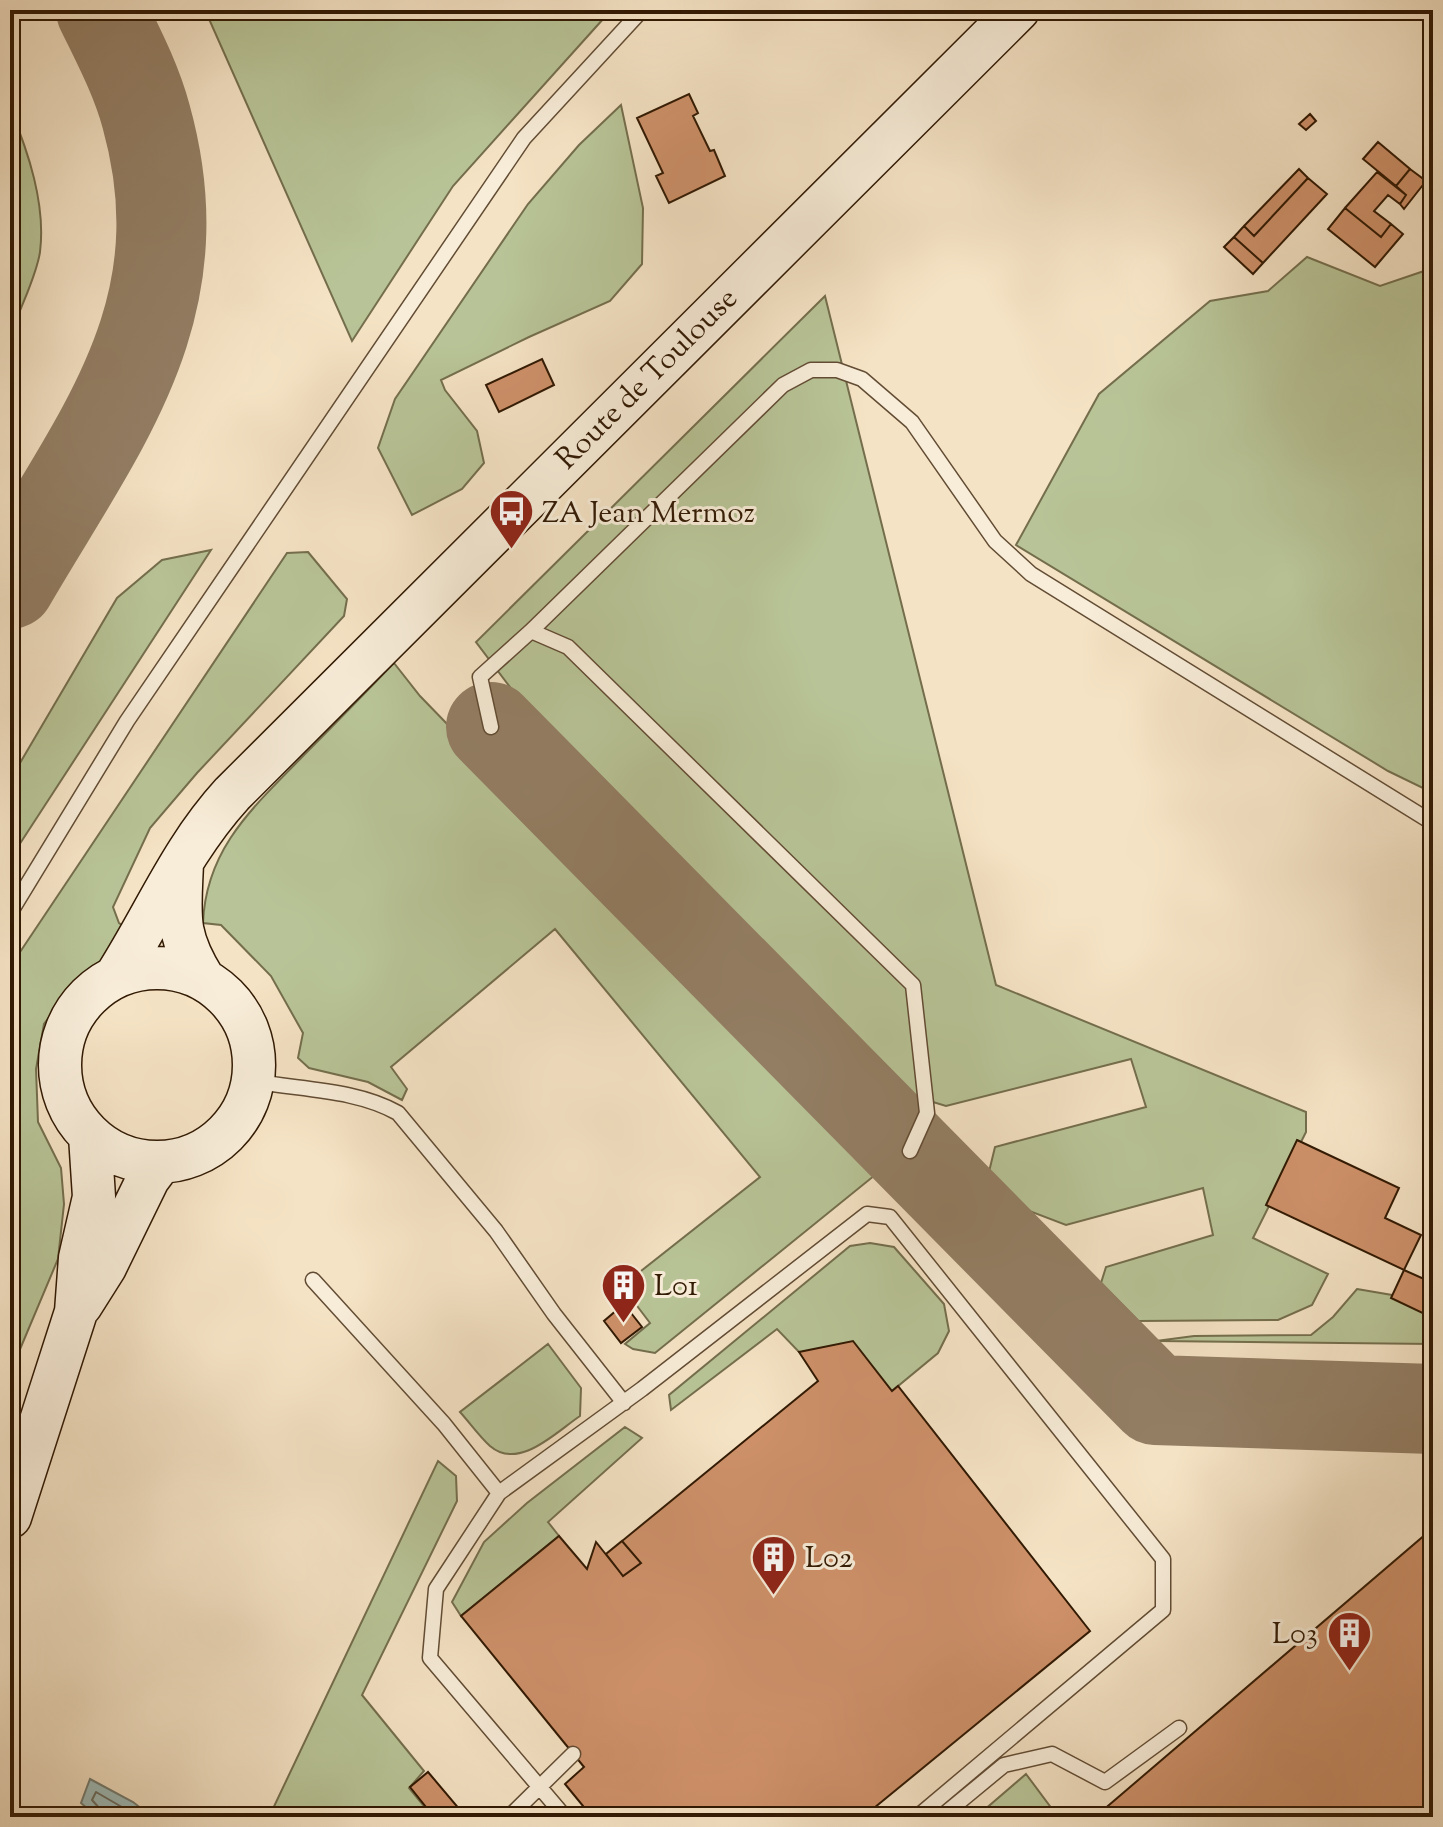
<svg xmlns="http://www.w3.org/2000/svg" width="1443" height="1827" font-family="'Sorts Mill Goudy',serif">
<rect width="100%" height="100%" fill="#f5e3c5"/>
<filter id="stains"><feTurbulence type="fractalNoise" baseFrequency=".0025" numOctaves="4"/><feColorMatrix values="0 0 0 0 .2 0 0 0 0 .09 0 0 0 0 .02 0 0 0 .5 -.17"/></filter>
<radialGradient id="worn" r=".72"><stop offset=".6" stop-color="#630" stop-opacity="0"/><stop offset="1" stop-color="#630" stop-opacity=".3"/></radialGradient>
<path fill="#b8c497" stroke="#746e4d" stroke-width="2" d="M205,10H604V18L453,186L352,341Z
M621,105L643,208L642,264L610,301L529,337L441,380L445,390L477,431L484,463L462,489L412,515L378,448L395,399L528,204L579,145Z
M10,108C28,151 46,204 40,252C37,272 19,314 10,333Z
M1307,257L1380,286L1433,268V793L1388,771L1016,545L1099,394L1210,301L1268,291Z
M825,296L996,985L1306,1112V1132L1253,1238L1328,1274L1312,1305L1278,1320L1138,1321L1101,1283L1106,1267L1213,1235L1203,1188L1066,1225L1024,1209L988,1176L995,1147L1146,1107L1131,1059L946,1106L910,1095L540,727L476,642Z
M211,550L10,859V780L117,598L162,560Z
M308,552L347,599L344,616L197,773L150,828L113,907L119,923L133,932L119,950L72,987L44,1024L36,1069L38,1122L61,1168L64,1204L58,1259L10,1373V967L287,553Z
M394,663L420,696L880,1171L655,1353L633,1349L625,1344L650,1323L622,1286L760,1177L555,929L391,1067L407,1089L402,1100L368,1082L309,1068L298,1058L303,1033L271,976L221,925L203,923C206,847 255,806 304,755C334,725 364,694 394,663Z
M870,1243L894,1247L944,1304L949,1331L938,1353L892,1391L799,1352L777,1329L671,1410L669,1395L850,1246Z
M1357,1289L1398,1296L1433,1312V1344L1156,1341L1194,1336L1311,1335L1333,1317Z
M548,1344L581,1388L580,1416C556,1432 519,1471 490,1446C479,1436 470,1423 460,1412Z
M625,1427L642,1438L548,1522L559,1536L461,1616L452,1602L484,1542L527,1503Z
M438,1461L456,1476L457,1501L362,1695L424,1771L409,1788L433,1817H269Z
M1026,1774L1058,1817H976Z"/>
<path fill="#9ebdbb" stroke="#727b71" stroke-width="2" d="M90,1779L133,1802L152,1817H97L81,1803Z"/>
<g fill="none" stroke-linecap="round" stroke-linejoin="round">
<path stroke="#686b5f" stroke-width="2" d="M102,1817L101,1810L92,1800L96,1792L139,1817"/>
<path stroke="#937e64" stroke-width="90" d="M10,584C102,426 200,310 146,116C136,79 118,45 101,10
M491,727L1155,1400L1433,1409"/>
</g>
<path fill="#ce916a" stroke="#311903" stroke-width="2" d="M689,94L698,113L693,116L710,151L714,150L725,176L669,203L656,176L663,173L637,118Z
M1310,114L1316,121L1306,130L1299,124Z
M1378,142L1410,169L1396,186L1363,159Z
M1299,169L1308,178L1254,236L1244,226Z
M1410,169L1426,181L1404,209L1400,204L1406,195L1396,186Z
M1377,172L1406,195L1400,204L1388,195L1374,211L1391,224L1381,237L1345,208Z
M1308,178L1327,194L1263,263L1234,237L1244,226L1254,236Z
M1345,208L1381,237L1391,224L1403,234L1375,267L1328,229Z
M1234,237L1263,263L1253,274L1224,247Z
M542,359L554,385L499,412L486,385Z
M1297,1140L1399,1188L1385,1218L1421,1235L1404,1270L1266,1205Z
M1404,1270L1433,1283V1318L1391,1298Z
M624,1304L642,1327L621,1343L604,1321Z
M853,1341L892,1391L898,1386L1090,1631L863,1817H592L565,1784L584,1767L461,1616L559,1536L587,1569L596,1542L623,1576L641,1563L622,1541L818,1381L799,1352Z
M1433,1528V1817H1095Z
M622,1541L641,1563L623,1576L606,1554Z
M428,1772L466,1817H434L410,1787Z"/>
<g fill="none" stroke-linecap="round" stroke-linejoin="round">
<defs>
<path id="lane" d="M531,631L783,385L811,370H837L862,379L912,422L995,541L1031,574L1433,823
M491,727L480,677L531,631L568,647L913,985L927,1113L910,1151
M10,913L127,721L524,138L642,10
M253,1081C301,1090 355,1089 398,1113L496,1231L554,1314L624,1403
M313,1280L444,1424L499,1493
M509,1817L573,1754
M565,1817L430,1658L436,1589L499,1493L642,1389L867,1214L890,1217L1163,1559V1610L917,1817
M941,1817L1004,1765L1052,1754L1105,1782L1179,1728"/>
<path id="secondary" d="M182,863C180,915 175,934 204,980
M60 1065a97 97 0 1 1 194 0a97 97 0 1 1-194 0Z
M116,976C156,913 181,850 232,794L1018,10
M81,1305L105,1267L148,1179L160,1163
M10,1517L76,1312L80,1258L94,1197L90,1136"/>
</defs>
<use href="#lane" stroke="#624c34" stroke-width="17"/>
<use href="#secondary" stroke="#311903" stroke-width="45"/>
<use href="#lane" stroke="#f8edd9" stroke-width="14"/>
<use href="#secondary" stroke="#f8edd9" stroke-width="42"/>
</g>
<defs>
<symbol id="bus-pin" viewBox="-11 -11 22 30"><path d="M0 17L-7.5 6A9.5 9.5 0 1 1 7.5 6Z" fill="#8f2418" stroke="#f8edd9"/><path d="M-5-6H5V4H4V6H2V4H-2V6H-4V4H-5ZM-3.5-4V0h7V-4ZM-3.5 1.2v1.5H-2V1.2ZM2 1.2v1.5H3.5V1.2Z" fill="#fff"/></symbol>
<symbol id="building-pin" viewBox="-11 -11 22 30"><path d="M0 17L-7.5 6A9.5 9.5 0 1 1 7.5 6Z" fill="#8f2418" stroke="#f8edd9"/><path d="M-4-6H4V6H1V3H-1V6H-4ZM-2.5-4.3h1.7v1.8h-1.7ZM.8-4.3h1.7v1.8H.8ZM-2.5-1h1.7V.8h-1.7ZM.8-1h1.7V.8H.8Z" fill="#fff"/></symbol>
</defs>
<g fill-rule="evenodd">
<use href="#bus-pin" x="486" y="486" width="51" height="69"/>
<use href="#building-pin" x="598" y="1260" width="51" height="69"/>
<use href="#building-pin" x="748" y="1532" width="51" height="69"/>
<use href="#building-pin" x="1324" y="1608" width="51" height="69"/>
</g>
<g text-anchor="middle" stroke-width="6" stroke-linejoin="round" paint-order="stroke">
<g font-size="30" fill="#311903" stroke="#f8edd9">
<text transform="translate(646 378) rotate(-45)" y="10">Route de Toulouse</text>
</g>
<g font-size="30" fill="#311903" stroke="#f8edd9" text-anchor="start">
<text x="542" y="522">ZA Jean Mermoz</text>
<text x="654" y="1295">L01</text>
<text x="805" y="1567">L02</text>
<text x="1318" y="1643" text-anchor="end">L03</text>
</g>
</g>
<rect width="1443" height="1827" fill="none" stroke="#f5e3c5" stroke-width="40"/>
<rect x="12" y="12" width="1419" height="1803" fill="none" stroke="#311903" stroke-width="4"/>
<rect x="20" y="20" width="1403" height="1787" fill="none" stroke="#311903" stroke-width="2"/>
<rect width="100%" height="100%" filter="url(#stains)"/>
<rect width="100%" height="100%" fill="url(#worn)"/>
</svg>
